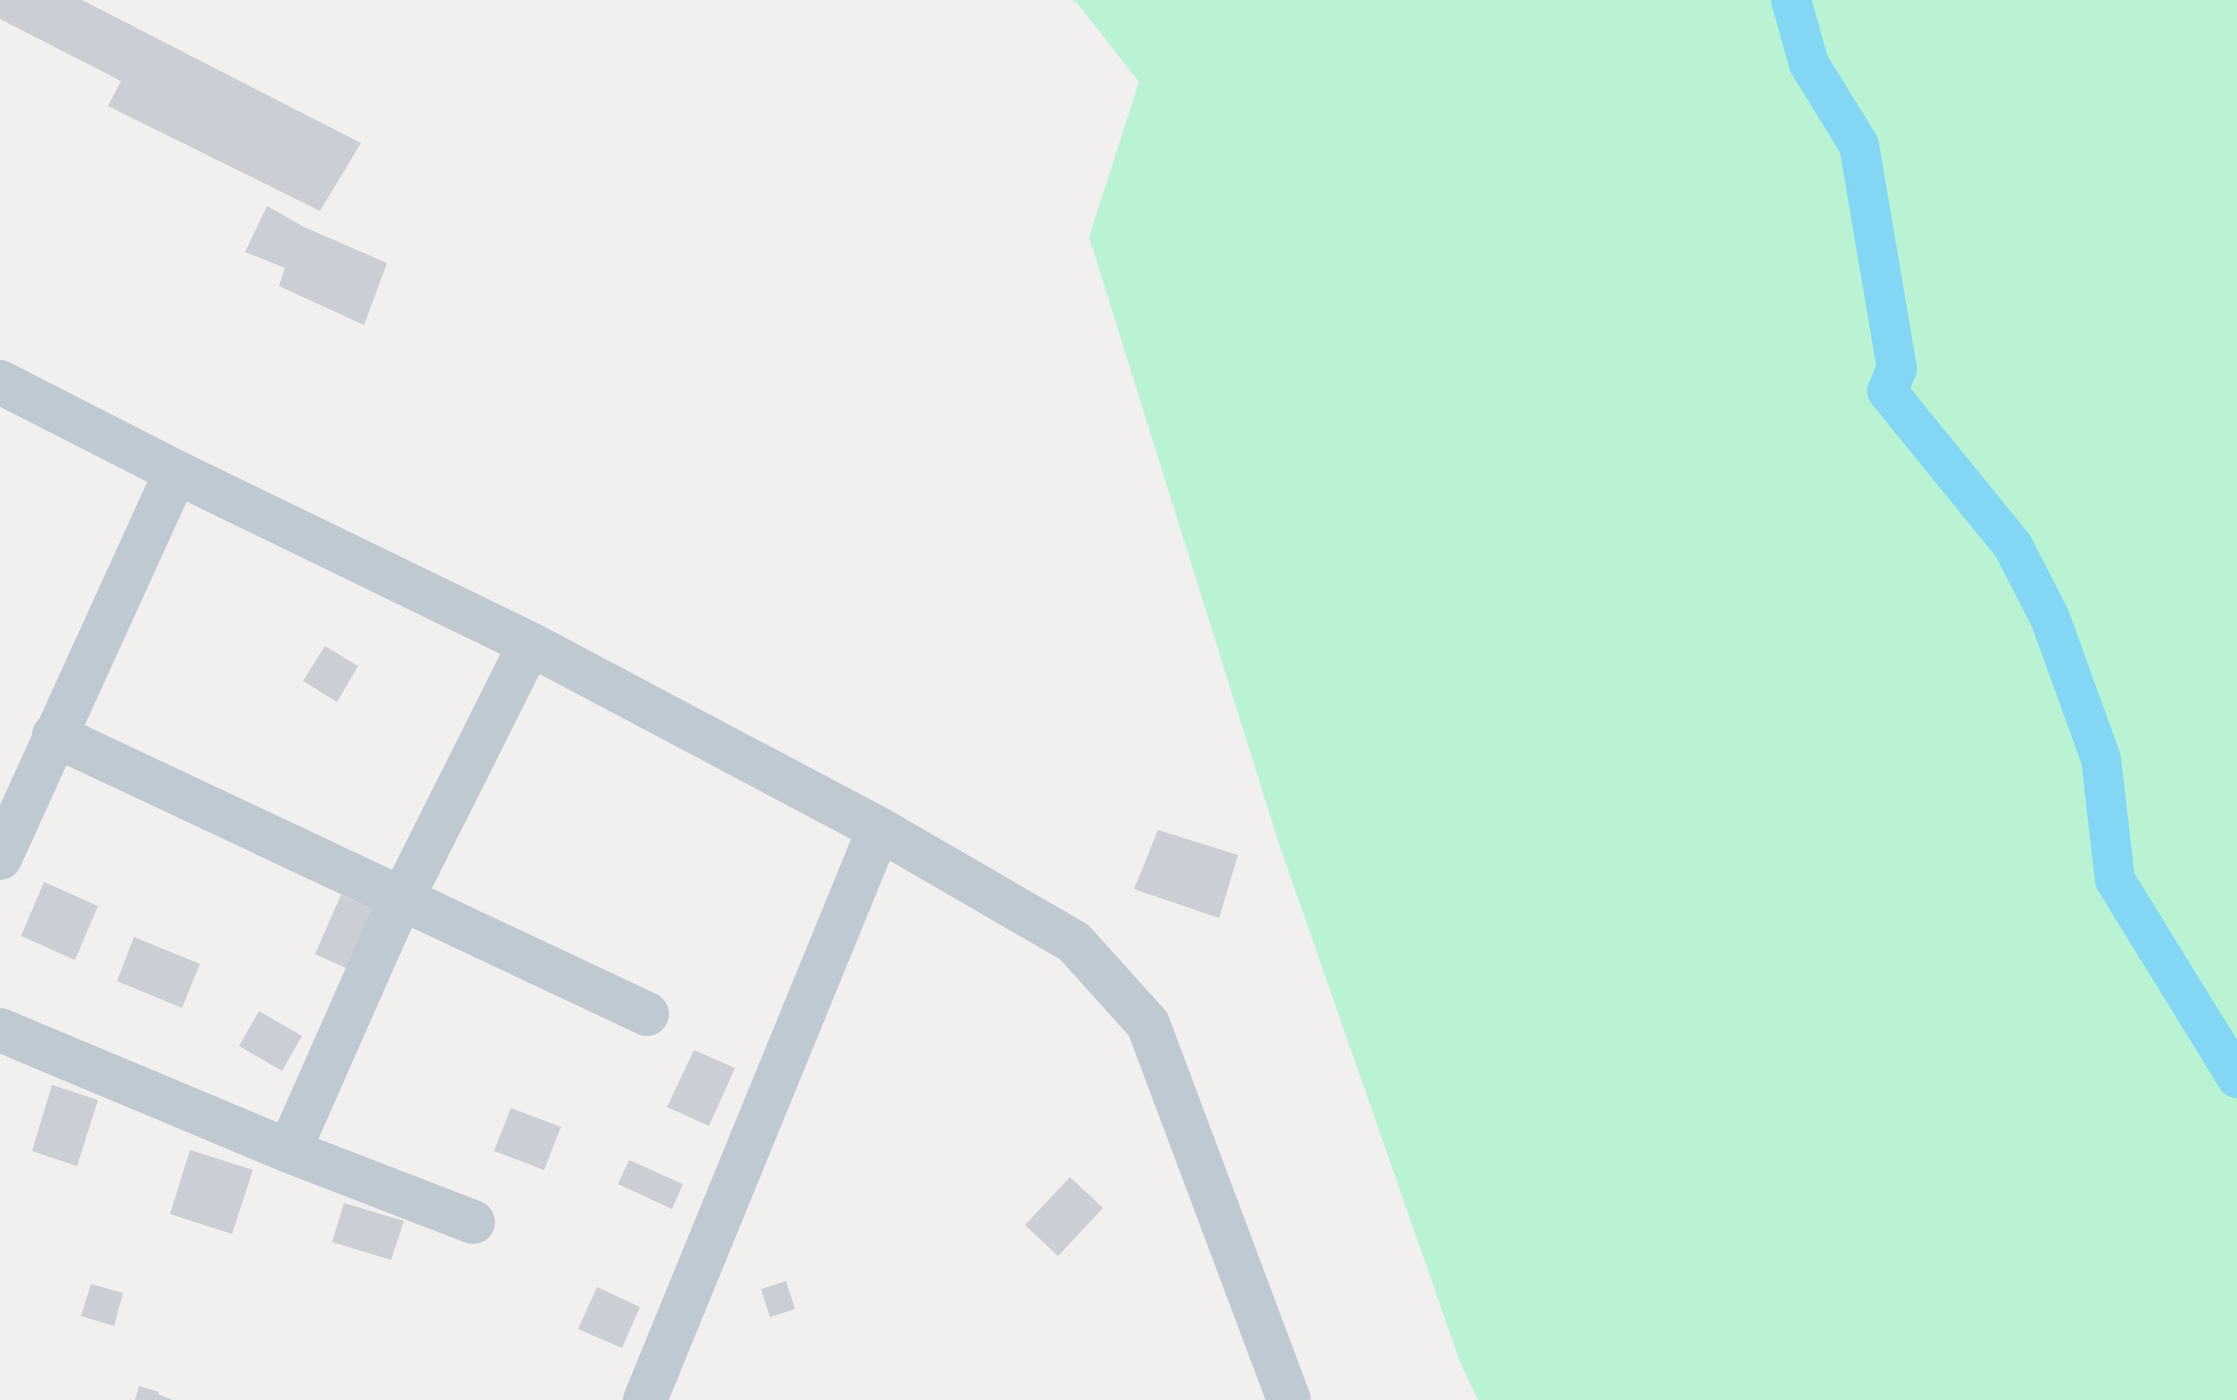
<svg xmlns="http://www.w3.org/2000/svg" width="2237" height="1400" font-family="Raleway,sans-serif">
<rect width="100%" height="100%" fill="#f2efef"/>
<path fill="#baf3d3" d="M1072,0H2237V1400H1478L1460,1362L1279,844L1089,237L1139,82L1077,3Z"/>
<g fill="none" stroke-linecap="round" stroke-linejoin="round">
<path stroke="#83d7f4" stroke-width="40" d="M1791,0L1809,64L1859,145L1897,369L1887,391L2013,546L2050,618L2101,759L2115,880L2237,1078"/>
</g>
<path fill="#cbced4" d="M0,0H82L361,143L320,211L108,106L121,81L0,19Z
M267,206L304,227L387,263L364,325L279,286L285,268L245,252Z
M325,646L358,666L337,702L303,681Z
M1158,830L1238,855L1219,918L1134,889Z
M44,882L98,906L75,960L21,936Z
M341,895L375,910L348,969L315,954Z
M134,937L200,964L182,1008L117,981Z
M259,1011L302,1036L282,1071L239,1046Z
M694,1050L735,1068L709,1126L667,1107Z
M52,1085L98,1100L77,1166L32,1151Z
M511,1108L561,1127L544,1170L494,1151Z
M190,1150L253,1170L232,1234L170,1214Z
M629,1160L683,1184L672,1209L618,1184Z
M1070,1177L1103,1208L1058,1256L1025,1225Z
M344,1203L404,1221L391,1260L332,1242Z
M786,1281L795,1309L770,1317L761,1289Z
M91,1284L123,1293L114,1326L81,1316Z
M597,1287L640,1307L622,1348L578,1329Z
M139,1386L159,1392L158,1394L173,1400H135Z"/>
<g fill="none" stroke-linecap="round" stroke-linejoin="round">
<path stroke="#bec9d2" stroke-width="44" d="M0,382L176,472L530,644L879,829L1074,942L1148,1024L1289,1400
M54,735L647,1014
M0,858L176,472
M0,1030L289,1151L473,1222
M289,1151L388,927L530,644
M645,1400L879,829"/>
</g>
</svg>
